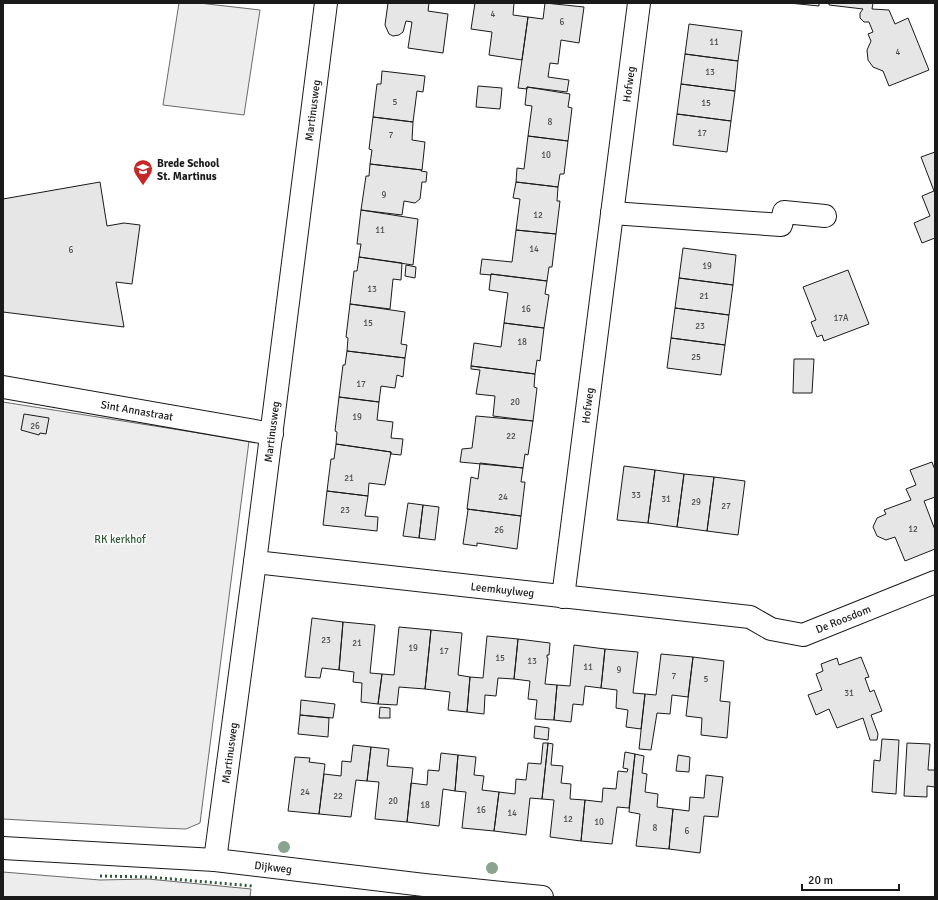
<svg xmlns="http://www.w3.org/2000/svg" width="938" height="900" font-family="Signika,sans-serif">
<rect width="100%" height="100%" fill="#fff"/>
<path fill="#ededed" stroke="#6a6a6a" d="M179,3H199L260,10L244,115L163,105Z
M3,402L249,441L200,823L186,829L160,828L3,819Z
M3,872L100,880L148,879L251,889L250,897H3Z"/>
<path fill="#e6e6e6" stroke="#1a1a1a" d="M388,3H429L428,11L448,14L443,53L408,48L412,22L406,21L403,32L399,35L393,36L389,34L385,25Z
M475,3H514L513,15L528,17L522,60L489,55L492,32L471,29Z
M545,3L584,7L579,43L561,40L558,64L550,63L548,77L569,80L567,92L527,87V89L518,88L528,17L543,19Z
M789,3H819V6Z
M829,3H873L872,9L889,10L895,24L908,18L929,70L889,86L883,71L873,67L868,60L867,50L871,41L868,34L873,32L869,22H864L860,18V13L863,9L829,5Z
M689,24L742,31L738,61L685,54Z
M685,54L738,61L735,91L681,84Z
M382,71L425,76L423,92L417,91L413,122L373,117L377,84H381Z
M681,84L735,91L731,121L677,114Z
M478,86L502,88L500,109L476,107Z
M527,87L570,94L568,107L572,108L568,141L528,136L532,106L525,105Z
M677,114L731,121L727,152L673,145Z
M373,117L413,122L412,140L425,142L422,170L370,164L372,150L369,149Z
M528,136L568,141L564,174H560L558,187L516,182L517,168L524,169Z
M935,152V238L922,243L914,223L930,216L922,196L934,191L921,157Z
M370,164L422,170L421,171L427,172L426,182H422L420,199L415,203L404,201L402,215L361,210L366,176H369Z
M100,182L107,226L124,223L140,225L132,284L116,282L124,327L3,312V199Z
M516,182L558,187L557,201H560L556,234L516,230L520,199L513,198Z
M361,210L418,219L413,265L359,257L361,244H357Z
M516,230L556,234L552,267H549L547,281L491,274V275L480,274L482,259L512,262Z
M683,248L736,255L733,285L679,278Z
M359,257L402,263L401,280L393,279L390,309L350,304L354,271H357Z
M406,265L416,267L415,278L405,276Z
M848,270L869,324L824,341L822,335L817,337L811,322L816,320L803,287Z
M491,274L547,281L545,294L549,295L544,328L504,323L508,293L489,290Z
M679,278L733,285L729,315L675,308Z
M350,304L405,312L401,344L407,345L405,358L347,351L348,338L346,337Z
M675,308L729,315L725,345L671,338Z
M504,323L544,328L540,361L537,360L535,374L471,366L474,343L501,347Z
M671,338L725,345L721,375L667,368Z
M347,351L405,358L403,377L397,375L395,388L381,386L379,402L339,397L343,365H345Z
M794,359H814L812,393H793Z
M471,366L535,374L534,387L537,388L533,421L493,416L495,396L476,394L480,370L471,369Z
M339,397L379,402L377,420L393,422L391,438L403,439L401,455L391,454V452L336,444L337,432L335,431Z
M24,414L49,418L46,434L40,433L39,435L21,430Z
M476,416L533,421L528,455L525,454L523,468L460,462L462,449L472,448Z
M336,444L391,452L385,485L369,483L368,496L327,491L331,459H334Z
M932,462L935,470V497L924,501L935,530V549L905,561L895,537L886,540L877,536L873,527L877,518L886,514L884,510L911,500L906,489L916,485L910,470Z
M480,463L523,468L521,482H525L521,516L467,509L471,477L478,479Z
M624,466L655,470L648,523L617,520Z
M655,470L684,474L677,527L648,523Z
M684,474L714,477L707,531L677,527Z
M714,477L745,481L738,535L707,531Z
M327,491L368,496L365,516L378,517L377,531L323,525Z
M408,503L423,505L419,538L403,536Z
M423,505L439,507L435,540L419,538Z
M467,509L521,516L517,549L477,543V546L463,544L468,510Z
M312,618L343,622L339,670L322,668L320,678L305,677Z
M343,622L375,625L370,673L382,674L378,704L361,702L362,683L353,682L354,672L339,670Z
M399,627L431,630L425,689L399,687L397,705L378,704L382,674L394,675Z
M431,630L462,633L458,675L470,677L467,712L448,710L450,692L425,689Z
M487,636L518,639L514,679L498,678L496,696L485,695L484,714L467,712L470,677L483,678Z
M518,639L550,643L549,655H547V658H548L545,684L557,685L554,720L535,719L537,700L528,699L530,681L514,679Z
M574,645L605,649L601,688L585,686L583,705L573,704L571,722L554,720L557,685L570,686Z
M605,649L638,652L633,693L645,694L641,729L626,727L628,710L616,708L617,690L601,688Z
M661,654L693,657L688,697L672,695L670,714L657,713L651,750L639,749L645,694L656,695Z
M693,657L724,661L720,701L730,702L727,738L701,735L702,718L686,716Z
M861,657L869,677L865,678L870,692L874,690L882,711L871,715L878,734L877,740H870L863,718L837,728L829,709L816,715L808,695L822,690L816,674L823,671L821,664L837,658L839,665Z
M301,700L335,704L333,718L300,715Z
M380,707L390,708V718H379Z
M300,715L329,718L328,737L298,734Z
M535,726L549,728L548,740L534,738Z
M882,739L899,740L896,794L872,792L874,760L880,761Z
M543,743H548L542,799L530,798L526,835L494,831L499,792L515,794L516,779L526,780L528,763L541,764Z
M548,743L553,744L551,765L563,766L561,783L571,784L570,799L585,800L581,841L550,837L554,800L542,799Z
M907,743L930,744L928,770H935V787L927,786V797L904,796Z
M353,745L371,747L367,781L356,780L351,817L319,814L324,774L341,776L342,761L351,762Z
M371,747L389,749L387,766L413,768L407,822L375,819L379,782L367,781Z
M625,752L635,754L629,808L617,807L612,844L581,841L585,800L602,802L603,788L616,789L618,771L627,772L628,769L623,768Z
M441,753L458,755L455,791L443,789L439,826L407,822L411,783L427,785L428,770L439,771Z
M635,754L644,756L642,773L647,774L645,792L658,794L657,807L673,809L669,849L636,846L640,814L629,812Z
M458,755L476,757L474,775L484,776L482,790L499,792L494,831L462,828L466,792L455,791Z
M678,755L690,757L689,772L676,771Z
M295,757L310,758L309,762L325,764L319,814L288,811Z
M706,775L723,777L718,817L704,816L700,853L669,849L673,809L689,811L690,797L704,798Z"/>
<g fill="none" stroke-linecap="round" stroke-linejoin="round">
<defs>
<g id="minor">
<path d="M612,213L781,225L784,212L825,216"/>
<path id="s1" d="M3,387L272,434"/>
<path id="s2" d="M255,562L750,617L771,629L803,635L935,582"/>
<path id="s3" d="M563,597L639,3"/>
<path id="s4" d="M3,848L215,860L424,885L542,897"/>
<path id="s5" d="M215,860L255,562L326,3"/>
</g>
</defs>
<use href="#minor" stroke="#1a1a1a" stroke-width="24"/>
<use href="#minor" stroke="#fff" stroke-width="22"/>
<path stroke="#2b5a34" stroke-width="3" stroke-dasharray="2 3" stroke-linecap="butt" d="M100,876L149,877L253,886"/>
</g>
<g fill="#8aa48f">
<circle cx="284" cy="847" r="6"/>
<circle cx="492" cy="868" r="6"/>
</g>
<defs>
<symbol id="school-pin" viewBox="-11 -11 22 30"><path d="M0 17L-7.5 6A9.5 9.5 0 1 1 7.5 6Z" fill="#c62828" stroke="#fff"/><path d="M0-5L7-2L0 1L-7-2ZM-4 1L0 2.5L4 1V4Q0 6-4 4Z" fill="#fff"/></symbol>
</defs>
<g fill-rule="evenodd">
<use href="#school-pin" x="132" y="158" width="22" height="30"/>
</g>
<g text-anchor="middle" stroke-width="3" stroke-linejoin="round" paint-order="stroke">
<g font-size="9" fill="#4d4d4d">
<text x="493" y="17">4</text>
<text x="562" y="25">6</text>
<text x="714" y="45">11</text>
<text x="898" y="55">4</text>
<text x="710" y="75">13</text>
<text x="395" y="105">5</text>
<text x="706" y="106">15</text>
<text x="550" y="125">8</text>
<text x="702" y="136">17</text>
<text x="391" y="138">7</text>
<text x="546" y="158">10</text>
<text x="384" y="198">9</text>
<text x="538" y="218">12</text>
<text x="380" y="233">11</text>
<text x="534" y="252">14</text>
<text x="71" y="253">6</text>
<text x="707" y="269">19</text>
<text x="372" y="292">13</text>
<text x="704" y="299">21</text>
<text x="526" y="312">16</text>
<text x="841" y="321">17A</text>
<text x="368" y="326">15</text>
<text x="700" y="329">23</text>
<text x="522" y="345">18</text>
<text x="696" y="360">25</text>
<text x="361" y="387">17</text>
<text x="515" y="405">20</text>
<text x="357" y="420">19</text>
<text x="35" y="429">26</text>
<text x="511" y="439">22</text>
<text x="349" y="481">21</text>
<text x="636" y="498">33</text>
<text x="503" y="500">24</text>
<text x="666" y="502">31</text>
<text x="696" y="505">29</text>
<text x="726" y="509">27</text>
<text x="345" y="513">23</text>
<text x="913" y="532">12</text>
<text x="499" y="533">26</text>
<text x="326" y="643">23</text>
<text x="357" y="646">21</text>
<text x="413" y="651">19</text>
<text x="444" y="654">17</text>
<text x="500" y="661">15</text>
<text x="532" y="664">13</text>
<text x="588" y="670">11</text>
<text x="619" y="673">9</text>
<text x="674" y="679">7</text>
<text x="706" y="682">5</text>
<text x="849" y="696">31</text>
<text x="305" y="795">24</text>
<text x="338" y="799">22</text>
<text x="393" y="804">20</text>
<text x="425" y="808">18</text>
<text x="481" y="813">16</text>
<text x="512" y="816">14</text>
<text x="568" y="822">12</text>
<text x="599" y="825">10</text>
<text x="655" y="831">8</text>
<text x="687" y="834">6</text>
</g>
<g font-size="11" fill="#1a1a1a" stroke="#fff">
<text dy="4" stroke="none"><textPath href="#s3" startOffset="517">Hofweg</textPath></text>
<text dy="4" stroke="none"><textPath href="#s5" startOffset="756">Martinusweg</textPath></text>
<text dy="4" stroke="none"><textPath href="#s3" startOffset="193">Hofweg</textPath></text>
<text dy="4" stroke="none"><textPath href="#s1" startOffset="136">Sint Annastraat</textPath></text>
<text dy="4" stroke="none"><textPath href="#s5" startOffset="432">Martinusweg</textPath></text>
<text dy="4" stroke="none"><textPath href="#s2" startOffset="249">Leemkuylweg</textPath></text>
<text dy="4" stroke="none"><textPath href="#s2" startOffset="598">De Roosdom</textPath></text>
<text dy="4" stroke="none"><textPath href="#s5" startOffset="108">Martinusweg</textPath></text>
<text dy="4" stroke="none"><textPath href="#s4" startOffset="271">Dijkweg</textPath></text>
</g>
<g font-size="11" font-weight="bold" fill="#1a1a1a" stroke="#fff" text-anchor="start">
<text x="157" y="167">Brede School<tspan x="157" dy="13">St. Martinus</tspan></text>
</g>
<g font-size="11" fill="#2b5a34" stroke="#fff">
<text x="120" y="543">RK kerkhof</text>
</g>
</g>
<rect width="938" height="900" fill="none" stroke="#1a1a1a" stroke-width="8"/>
<path d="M802 884v6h97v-6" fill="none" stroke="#1a1a1a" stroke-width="2"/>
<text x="808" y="884" font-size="12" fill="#1a1a1a" stroke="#ffffff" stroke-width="3" paint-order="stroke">20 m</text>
</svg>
